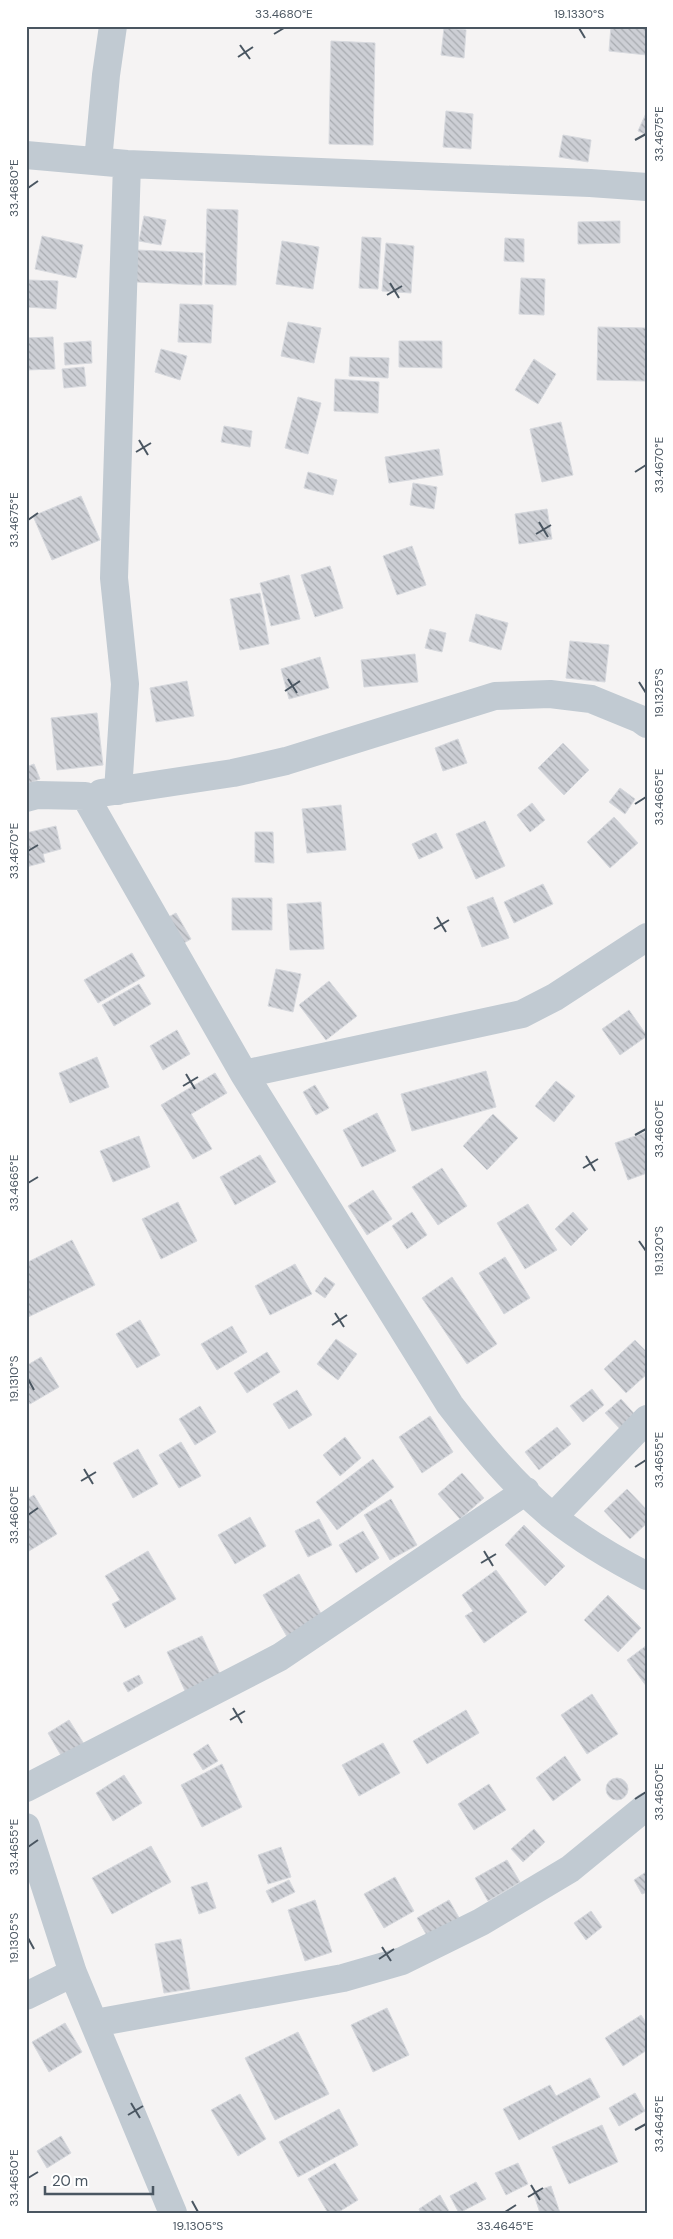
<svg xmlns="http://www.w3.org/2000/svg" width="673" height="2239" font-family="'DM Sans',sans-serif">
<defs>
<pattern id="building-back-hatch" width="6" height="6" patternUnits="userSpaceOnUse" patternTransform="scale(1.25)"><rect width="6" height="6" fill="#cdcfd5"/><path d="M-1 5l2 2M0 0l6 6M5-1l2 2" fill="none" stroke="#a8abb0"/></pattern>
</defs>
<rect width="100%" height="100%" fill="#f5f3f3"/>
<path fill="url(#building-back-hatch)" stroke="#d7d9de" d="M611,26H647V55L609,51Z
M444,28L466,30L464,58L441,55Z
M331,41L375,43L373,145L329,144Z
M446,111L473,114L471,149L443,147Z
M647,111V135L638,131Z
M563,135L591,140L588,162L559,157Z
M207,209L238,210L236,285L205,284Z
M144,216L166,220L161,245L139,241Z
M620,221V243L578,244V222Z
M42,236L83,245L76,278L35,269Z
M362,237L381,238L378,289L359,288Z
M505,238L524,239V262L504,261Z
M282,241L319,247L313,289L276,284Z
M386,243L414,246L411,293L382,291Z
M137,250L203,253L202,285L136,282Z
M521,278L545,279L544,315L519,314Z
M29,280L58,281L56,309L27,307Z
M180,304L213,305L211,343L178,342Z
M288,322L321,328L314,363L281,356Z
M598,327L646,328L645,381L597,380Z
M53,337L55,369L26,370V338Z
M91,341L92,363L65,365L64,343Z
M399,341H442V368L399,367Z
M161,349L187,356L180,380L155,372Z
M350,357L389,358L388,378L349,376Z
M534,359L556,374L538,404L515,390Z
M84,367L86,386L64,388L62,369Z
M335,379L379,382L378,413L334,411Z
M298,397L321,403L308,454L285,448Z
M561,422L573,475L542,482L530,429Z
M224,426L252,431L250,447L221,442Z
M439,449L443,475L389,483L385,457Z
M308,472L337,480L333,495L304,488Z
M413,483L437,487L434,509L410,505Z
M81,496L100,540L52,560L33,516Z
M547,509L552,539L519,544L515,514Z
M412,546L426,585L397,595L383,556Z
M330,566L343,608L315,617L301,575Z
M289,575L300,619L271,626L260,583Z
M260,593L269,644L240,650L230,599Z
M476,614L508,623L501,650L469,641Z
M430,629L446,633L442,652L425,648Z
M570,641L609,645L605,682L566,678Z
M415,654L418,682L364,687L361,660Z
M320,657L329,688L289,699L281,669Z
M187,681L194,716L156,722L150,688Z
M97,713L103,765L57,770L51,718Z
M458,739L467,763L443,771L435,748Z
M563,743L589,770L564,795L538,768Z
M34,764L40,779L26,784V767Z
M620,788L635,799L625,814L609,802Z
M532,803L545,820L530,832L517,815Z
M341,805L346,850L307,853L302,809Z
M614,817L638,843L610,868L587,842Z
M485,821L505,866L476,879L456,834Z
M56,826L61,849L43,854L45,862L26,867V833Z
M255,832H273L274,863L255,862Z
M436,833L443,848L419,859L412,844Z
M543,884L553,904L514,923L504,902Z
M493,897L509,938L482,947L467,907Z
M232,898H272V930H232Z
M321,902L324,949L290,950L287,904Z
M176,913L191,939L177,947L161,921Z
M132,953L145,976L98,1003L84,980Z
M276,969L301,974L293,1012L268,1006Z
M329,981L357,1016L326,1040L299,1005Z
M139,984L151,1004L114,1026L102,1005Z
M629,1010L647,1036L620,1055L602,1029Z
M177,1030L190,1054L163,1070L150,1046Z
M97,1057L109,1087L70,1103L59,1073Z
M486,1071L496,1107L412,1131L401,1094Z
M215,1073L227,1093L191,1114L212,1149L193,1159L161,1105Z
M556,1081L575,1096L554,1122L535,1106Z
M315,1085L329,1108L316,1115L303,1092Z
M377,1113L396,1151L362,1167L343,1130Z
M493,1114L518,1138L487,1170L463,1146Z
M647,1132V1173L628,1180L615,1143Z
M139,1136L150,1167L113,1182L100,1151Z
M260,1155L276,1182L235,1205L220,1177Z
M442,1168L467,1206L438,1225L412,1187Z
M373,1190L392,1219L367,1235L348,1206Z
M178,1202L197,1241L161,1259L142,1219Z
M528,1204L557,1250L525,1269L497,1223Z
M412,1212L427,1235L407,1249L392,1226Z
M573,1212L588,1229L571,1246L555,1229Z
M72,1240L95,1285L26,1318V1263Z
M505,1257L530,1298L504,1314L479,1273Z
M295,1264L312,1294L270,1315L255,1286Z
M325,1277L335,1284L325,1298L315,1291Z
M452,1277L497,1344L467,1364L422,1298Z
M140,1320L160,1355L137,1368L116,1334Z
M232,1326L247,1352L217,1370L201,1344Z
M336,1339L357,1354L338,1380L317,1364Z
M635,1340L647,1352V1374L626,1393L604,1369Z
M267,1352L280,1372L247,1393L234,1373Z
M41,1357L59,1387L30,1404L26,1397V1366Z
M592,1389L604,1405L583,1422L570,1406Z
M297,1390L312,1415L289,1429L273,1404Z
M621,1399L639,1419L624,1433L605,1413Z
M200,1406L216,1432L195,1445L179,1419Z
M430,1416L453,1452L422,1473L399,1437Z
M557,1427L571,1444L539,1470L525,1452Z
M345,1437L361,1458L340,1476L323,1455Z
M181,1442L201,1476L179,1488L159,1455Z
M138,1449L158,1484L133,1498L113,1463Z
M373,1459L394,1487L337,1530L316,1502Z
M462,1473L484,1498L460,1519L438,1494Z
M627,1489L647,1510V1523L630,1539L604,1511Z
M34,1495L57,1534L29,1551L26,1546V1500Z
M391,1499L417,1545L390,1560L364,1515Z
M250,1517L266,1546L235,1564L218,1535Z
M319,1519L332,1545L308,1557L295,1531Z
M524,1525L565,1566L545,1586L505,1545Z
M363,1531L379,1558L356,1573L339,1545Z
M148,1551L176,1599L125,1628L112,1604L120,1600L105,1576Z
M496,1570L527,1612L484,1643L465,1616L473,1611L462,1595Z
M299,1574L324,1619L289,1640L263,1595Z
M608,1595L641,1628L618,1652L584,1620Z
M202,1636L221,1676L186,1693L167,1652Z
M647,1645V1687L627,1660Z
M139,1675L143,1683L128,1692L123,1683Z
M592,1694L618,1734L587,1754L561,1715Z
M466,1710L479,1733L427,1764L413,1741Z
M69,1720L84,1744L62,1757L48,1733Z
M383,1743L400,1773L359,1796L342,1765Z
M208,1744L218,1761L203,1770L193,1754Z
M565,1756L581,1780L553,1801L536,1778Z
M222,1764L242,1807L202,1827L181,1785Z
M124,1775L142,1803L113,1821L96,1793Z
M606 1789a11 11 0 1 1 22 0a11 11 0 1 1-22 0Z
M489,1784L506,1810L474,1830L458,1804Z
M534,1829L545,1842L523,1862L511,1849Z
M151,1846L171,1882L112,1914L92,1878Z
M281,1847L291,1877L268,1884L258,1855Z
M507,1860L520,1882L488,1901L475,1878Z
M646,1872L647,1892L642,1894L634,1880Z
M395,1877L414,1911L384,1928L364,1894Z
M289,1880L295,1892L272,1903L266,1891Z
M207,1882L216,1908L199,1914L191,1887Z
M315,1900L332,1952L305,1961L288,1910Z
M449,1900L462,1923L430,1941L417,1918Z
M591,1911L602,1927L586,1940L574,1923Z
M181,1939L190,1989L164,1993L155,1944Z
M387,2008L409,2055L373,2072L351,2025Z
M641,2015L647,2024V2050L623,2066L605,2038Z
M65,2023L82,2052L49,2072L32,2042Z
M298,2032L329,2094L275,2120L245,2058Z
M590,2078L600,2097L519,2140L503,2109L550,2085L556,2096Z
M635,2093L645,2111L619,2126L609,2108Z
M240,2094L266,2139L238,2156L211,2110Z
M339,2109L358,2145L298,2177L279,2142Z
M602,2125L618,2162L569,2184L552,2147Z
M61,2136L71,2153L47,2168L37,2151Z
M335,2163L358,2200L337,2213H328L308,2179Z
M518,2163L528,2184L506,2195L495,2173Z
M476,2182L486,2199L459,2213L450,2196Z
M551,2186L560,2213H540L533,2192Z
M440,2195L450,2213H421L419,2209Z"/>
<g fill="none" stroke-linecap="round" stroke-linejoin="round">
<path stroke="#c1cad2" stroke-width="28" d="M26,155L127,164L590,183L647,187
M98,161L106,75L113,26
M118,791L125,684L114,578L127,164
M101,793L233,773L286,761L495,696L550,694L591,699L640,719L647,724
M26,798L37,795L85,796L244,1074L450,1405C481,1445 514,1485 553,1517C582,1540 614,1559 647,1576
M244,1074L522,1014L555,997L647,937
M553,1517L647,1419
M26,1788L280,1657L526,1491
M26,1827L73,1973L173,2213
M26,1996L73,1973
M95,2023L343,1978L402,1961L481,1922L570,1869L647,1806"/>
</g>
<path fill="none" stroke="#4a5661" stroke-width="2" d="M579,28L585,38M274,34L284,28M240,45L250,59M238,57L253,47M635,140L646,134M28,188L38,181M390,283L399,298M387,295L402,286M139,440L148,455M136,452L151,443M635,472L646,465M28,520L38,513M539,522L548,537M536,534L551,525M288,679L297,693M639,682L646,693M285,691L300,681M635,804L646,797M28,851L38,845M437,917L446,932M434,929L449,920M186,1074L195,1089M183,1086L198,1077M635,1135L646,1129M586,1156L595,1171M583,1168L598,1159M28,1183L38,1177M639,1241L646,1251M335,1313L344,1327M332,1325L347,1315M28,1379L34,1390M635,1467L646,1460M84,1469L93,1484M81,1481L96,1472M28,1515L38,1508M484,1551L493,1566M481,1563L496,1554M233,1708L242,1723M230,1720L245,1711M635,1799L646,1792M28,1847L38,1840M28,1938L34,1949M382,1947L391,1961M379,1959L394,1949M131,2103L140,2118M128,2115L143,2106M635,2130L646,2124M28,2178L38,2172M531,2185L540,2200M528,2197L543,2188M192,2201L198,2212M505,2212L516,2205"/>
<rect width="673" height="2239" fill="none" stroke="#ffffff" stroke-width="55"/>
<path d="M45 2186v8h108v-8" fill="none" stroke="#4a5661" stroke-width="2.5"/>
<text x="52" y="2186" font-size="15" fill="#4a5661" stroke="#ffffff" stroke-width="4" paint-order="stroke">20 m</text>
<rect x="28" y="28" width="618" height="2184" fill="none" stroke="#4a5661" stroke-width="2"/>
<g font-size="12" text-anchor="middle" fill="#4a5661">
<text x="284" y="18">33.4680°E</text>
<text x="579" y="18">19.1330°S</text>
<text transform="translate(659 134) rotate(-90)" y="4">33.4675°E</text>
<text transform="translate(14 188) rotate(-90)" y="4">33.4680°E</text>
<text transform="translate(659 465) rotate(-90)" y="4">33.4670°E</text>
<text transform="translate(14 520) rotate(-90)" y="4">33.4675°E</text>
<text transform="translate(659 693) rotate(-90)" y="4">19.1325°S</text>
<text transform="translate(659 797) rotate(-90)" y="4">33.4665°E</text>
<text transform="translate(14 851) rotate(-90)" y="4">33.4670°E</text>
<text transform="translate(659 1129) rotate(-90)" y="4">33.4660°E</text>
<text transform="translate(14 1183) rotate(-90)" y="4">33.4665°E</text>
<text transform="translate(659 1251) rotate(-90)" y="4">19.1320°S</text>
<text transform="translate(14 1379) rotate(-90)" y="4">19.1310°S</text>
<text transform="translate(659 1460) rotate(-90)" y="4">33.4655°E</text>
<text transform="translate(14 1515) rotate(-90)" y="4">33.4660°E</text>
<text transform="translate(659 1792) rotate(-90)" y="4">33.4650°E</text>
<text transform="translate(14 1847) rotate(-90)" y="4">33.4655°E</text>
<text transform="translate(14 1938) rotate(-90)" y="4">19.1305°S</text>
<text transform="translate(659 2124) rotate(-90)" y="4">33.4645°E</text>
<text transform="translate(14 2178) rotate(-90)" y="4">33.4650°E</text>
<text x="198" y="2230">19.1305°S</text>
<text x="505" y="2230">33.4645°E</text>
</g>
</svg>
